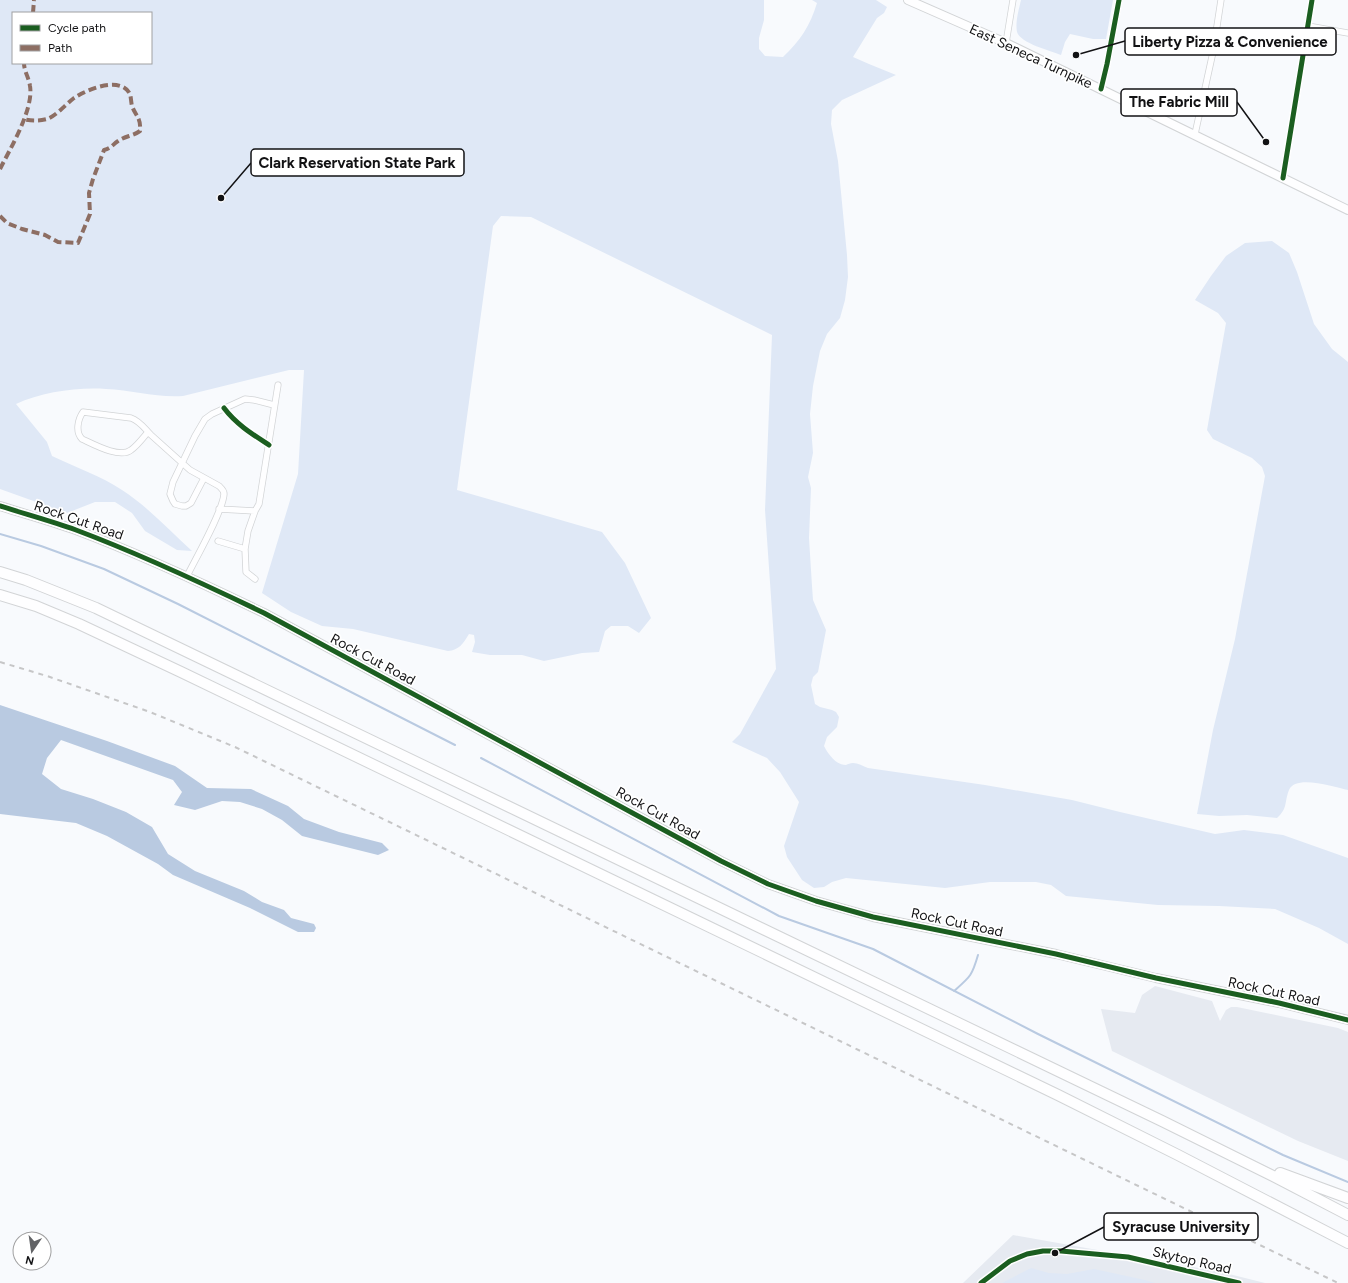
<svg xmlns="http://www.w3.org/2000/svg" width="1348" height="1283" font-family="Figtree,sans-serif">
<rect width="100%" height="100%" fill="#f8fafd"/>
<path fill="#e6eaf1" d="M1155,986L1212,1001L1220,1021L1226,1010L1231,1007H1237L1338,1028L1348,1032V1161L1298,1141L1112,1051L1101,1009L1135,1013L1142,995Z
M1013,1235L1221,1272L1265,1283H963Z"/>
<path fill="#dfe8f6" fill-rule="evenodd" d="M0,0H764V20L759,38V49L765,56L783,57C800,41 810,26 817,3L812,0H876L887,7L884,13L877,18L853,57L869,64L896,75L842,100L832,110L831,124L838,161L847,255L848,277L845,300L840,318L827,334L820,351L813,386L810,414L813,453L808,477L811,488L809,538L812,586L813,600L826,630L818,672L813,677L811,685L815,704L820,707L832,710L836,712L839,717L837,727L827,737L824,746C828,754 836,765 846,765C848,764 850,763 853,763C858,763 863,766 868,768L985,785L1072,800L1120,812L1215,834L1244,830L1283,835L1348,858V944L1319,928L1275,909L1219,906L1158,905L1066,896L1051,885L1036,882H990L945,888L846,878L832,882L824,887L814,888L802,880L787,857L784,846L799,802L780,772L767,758L732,742L740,734L776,669L765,510L772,335L531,217L501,216L493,226L457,490L602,532L625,563L651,618L639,633L628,626H611L605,631L599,652L582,653L544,661L522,655H490L472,652L475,642L474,635L469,634C463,644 459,650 448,651L353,629L322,626L291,612L262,593L298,474L304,370H289L183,396C157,398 132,390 106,389C78,387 42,392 16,404L47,442L52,456C75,467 101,476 122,490C147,506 169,530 192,551L177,550L145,531L132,513L115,502H95L67,513L0,489ZM13,13H151V63H13Z
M1021,0H1113L1106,39H1093L1070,34L1065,42L1061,55C1051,51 1020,43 1017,32C1015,22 1019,9 1021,0Z
M1272,241L1289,253L1297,272L1314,324L1332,349L1348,362V790C1335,787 1295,774 1289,790C1284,803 1288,808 1277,818L1247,815L1219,816L1197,814L1213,730L1235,639L1265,476L1262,467L1252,458L1213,439L1207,430L1226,323L1218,313L1195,300L1211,276L1226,256L1245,243Z
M1031,1268L1049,1273L1067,1274L1094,1269L1145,1280L1155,1283H1002Z"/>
<path fill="#b9cae1" d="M0,705L107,741L175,766L207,788L251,789L288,806L304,819L339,832L382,843L389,850L378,855L302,836L282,820L262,809L240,802L222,801L195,810L174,805L182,792L173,780L61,740L47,758L42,774L61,789L93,799L126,812L152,827L168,854L195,871L244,891L262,902L284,910L291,918L314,924L316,928L314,932H298L250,908L173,875L158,864L107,836L76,823L0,814Z"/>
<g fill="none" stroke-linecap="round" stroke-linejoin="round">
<path stroke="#b9cae1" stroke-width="2" d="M0,534L41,546L104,569L178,604L455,745
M481,758L779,916L873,949L1038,1034L1283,1155L1348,1182
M954,991C970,977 972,976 978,955"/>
<defs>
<path id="street" d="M1308,26L1348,33
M1006,43L1013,0
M1101,89L1107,64L1119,0
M1195,134L1213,52L1221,0
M1283,178L1312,0
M224,408C236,424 252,434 269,445
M148,432C143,438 137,446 131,450C120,459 93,444 82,439C75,432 78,419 83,412L131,418C140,421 145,429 151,435L190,470L219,486C221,488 224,490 224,494C223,511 196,558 187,576
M204,478L191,503L186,506H182L175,504L173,501L170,494L173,482L195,436L205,419L212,414L245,399L254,400L274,405V406
M219,509L255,511L259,504L278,385
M218,541L245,549
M255,579L246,572L245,549L248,531L255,511
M981,1283L1010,1261L1027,1254L1043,1251H1061L1128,1257L1239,1283"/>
<path id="secondary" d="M0,506C25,514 51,521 76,530C140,554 202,583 264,613L721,861L768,884L816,901L873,917L1056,954L1156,978L1279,1003L1348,1020"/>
<path id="primary" d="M908,0L1006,43L1348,210"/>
<path id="highway" d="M0,572L26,580L96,608L1162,1121L1279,1179L1348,1215
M0,595L36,606L79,624L181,672L1058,1095L1178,1155L1348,1243
M1280,1173L1348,1198"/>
</defs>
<use href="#street" stroke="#d2d4d6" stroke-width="7"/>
<use href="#secondary" stroke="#d2d4d6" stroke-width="10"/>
<use href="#primary" stroke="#d2d4d6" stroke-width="10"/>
<use href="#highway" stroke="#d2d4d6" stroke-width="12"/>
<use href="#street" stroke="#fefeff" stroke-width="5.5"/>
<use href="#secondary" stroke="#fefeff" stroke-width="8"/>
<use href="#primary" stroke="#fefeff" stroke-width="8"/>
<use href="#highway" stroke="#fefeff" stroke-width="10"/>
<path stroke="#c6c6c7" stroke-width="2" stroke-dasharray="5 5" stroke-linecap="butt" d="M0,662L47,676L150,712L235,747L1338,1283"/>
<path stroke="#8d6e63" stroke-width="4" stroke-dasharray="8 4" stroke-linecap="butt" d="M33,13L34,0
M0,169C10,149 34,109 30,86C29,78 24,71 24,63
M0,216L7,223L22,229L45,235L58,242L78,243L90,214L89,193L93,179L104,150C112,148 112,145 118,141C125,136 133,136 140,131C141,117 136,117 132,106C131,102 131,97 130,94C120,75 86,90 74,98C66,104 56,116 47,119C39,121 32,121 23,119"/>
<defs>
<path id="cycleway" d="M1101,89L1107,64L1119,0
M1283,178L1312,0
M224,408C236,424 252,434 269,445
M0,506C25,514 51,521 76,530C140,554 202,583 264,613L721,861L768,884L816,901L873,917L1056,954L1156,978L1279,1003L1348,1020
M981,1283L1010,1261L1027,1254L1043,1251H1061L1128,1257L1239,1283"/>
</defs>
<use href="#cycleway" stroke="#fff" stroke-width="8"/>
<use href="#cycleway" stroke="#1b5e20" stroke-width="5"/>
</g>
<g text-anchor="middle" stroke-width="3.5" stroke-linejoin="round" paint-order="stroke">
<g font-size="14" fill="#121214" stroke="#fff">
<text transform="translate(1031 56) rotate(25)" y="5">East Seneca Turnpike</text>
<text transform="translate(79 520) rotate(19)" y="5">Rock Cut Road</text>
<text transform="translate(373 659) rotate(28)" y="5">Rock Cut Road</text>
<text transform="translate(658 813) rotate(29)" y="5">Rock Cut Road</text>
<text transform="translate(957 922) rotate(12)" y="5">Rock Cut Road</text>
<text transform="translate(1274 991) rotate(12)" y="5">Rock Cut Road</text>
<text transform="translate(1192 1260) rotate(13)" y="5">Skytop Road</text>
</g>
</g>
<path fill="none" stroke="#121214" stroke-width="1.5" d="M1076 55L1125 41M1266 142L1237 102M221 198L251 163M1055 1253L1104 1227"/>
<g fill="#121214" stroke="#fff" stroke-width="1.5">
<circle cx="1076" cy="55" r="4"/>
<circle cx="1266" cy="142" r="4"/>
<circle cx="221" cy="198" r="4"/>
<circle cx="1055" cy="1253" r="4"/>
</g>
<g fill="#fff" stroke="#121214" stroke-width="1.5">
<rect x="1125" y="28" width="211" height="27" rx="4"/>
<rect x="1121" y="89" width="116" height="27" rx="4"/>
<rect x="251" y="149" width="213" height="27" rx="4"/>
<rect x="1104" y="1213" width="154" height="27" rx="4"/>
</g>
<g font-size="15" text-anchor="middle" font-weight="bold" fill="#121214">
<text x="1230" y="47">Liberty Pizza &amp; Convenience</text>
<text x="1179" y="107">The Fabric Mill</text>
<text x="357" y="168">Clark Reservation State Park</text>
<text x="1181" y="1232">Syracuse University</text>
</g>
<rect x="12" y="12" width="140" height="52" fill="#ffffff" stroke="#a0a0a1"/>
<rect x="20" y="25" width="20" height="6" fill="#1b5e20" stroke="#a0a0a1"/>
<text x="48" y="32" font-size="12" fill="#121214">Cycle path</text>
<rect x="20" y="45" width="20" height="6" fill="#8d6e63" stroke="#a0a0a1"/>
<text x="48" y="52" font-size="12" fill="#121214">Path</text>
<g transform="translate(32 1251) rotate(193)"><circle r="19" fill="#ffffff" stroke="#a0a0a1"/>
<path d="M0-3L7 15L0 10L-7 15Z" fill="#626366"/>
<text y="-6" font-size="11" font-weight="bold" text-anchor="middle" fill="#121214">N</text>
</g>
</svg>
